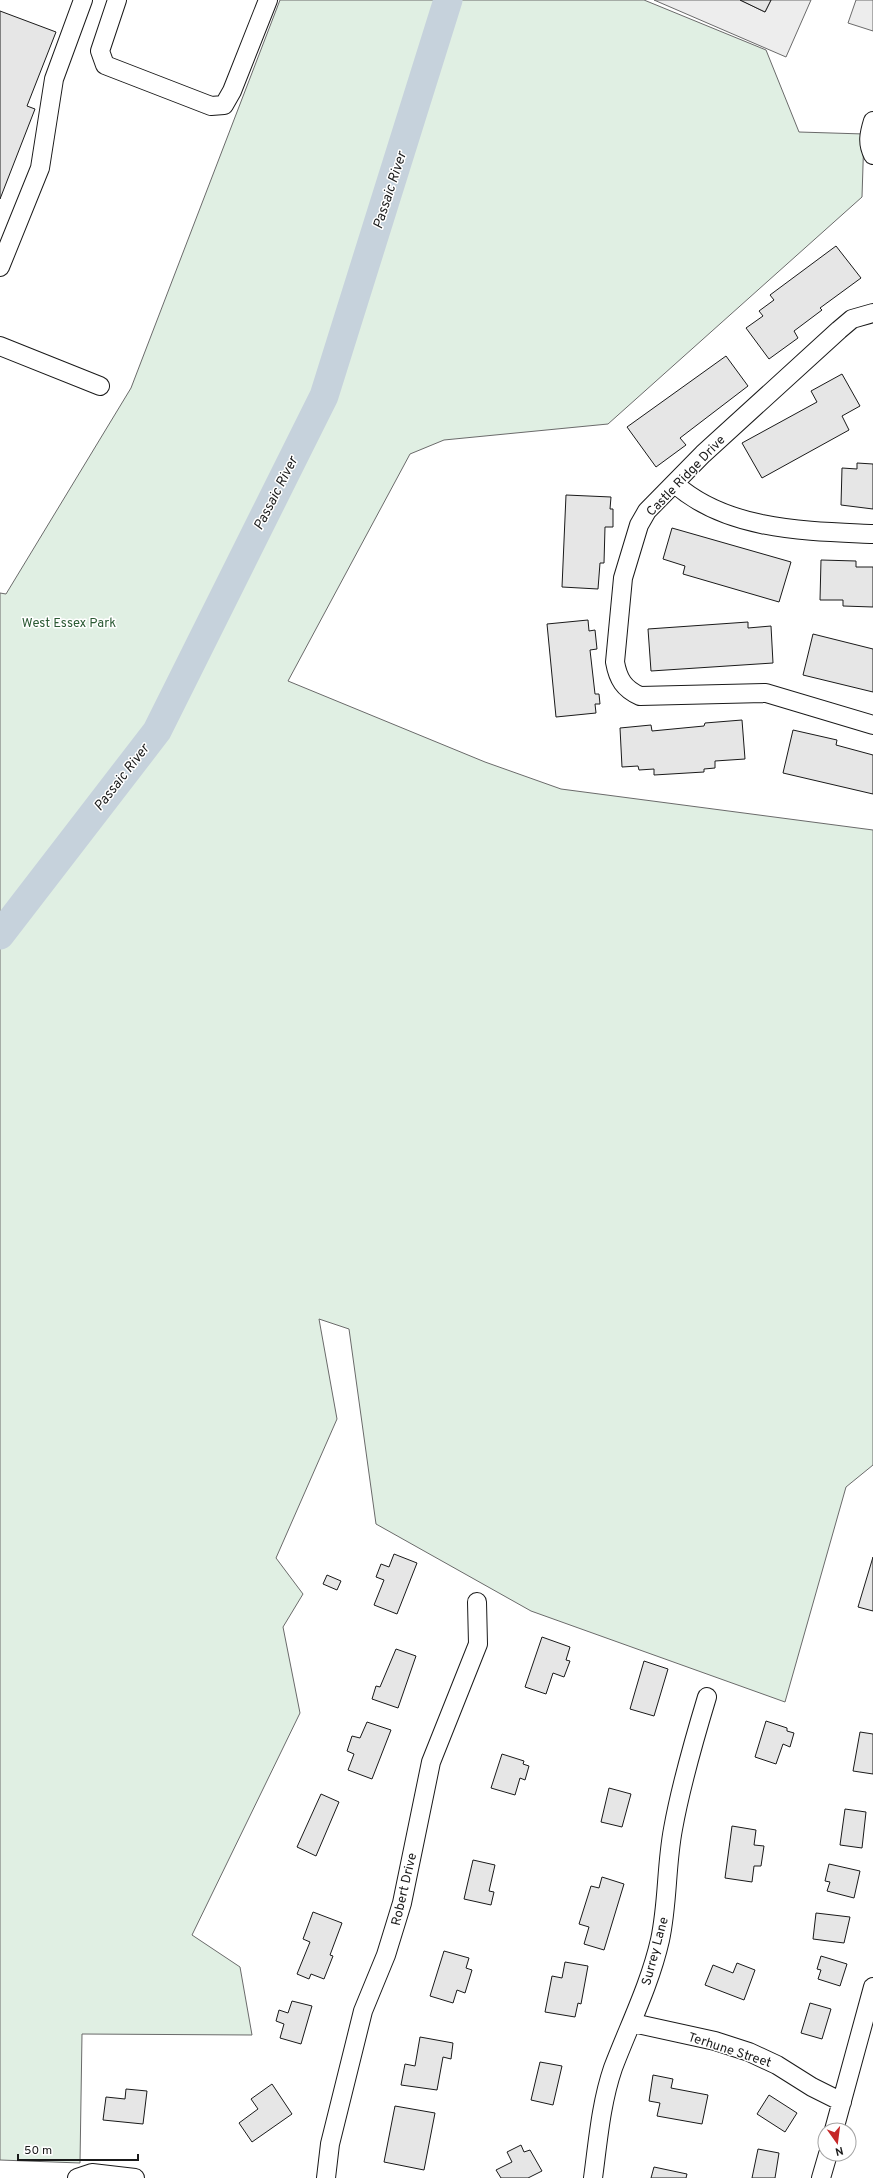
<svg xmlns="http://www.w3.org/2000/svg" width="873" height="2178" font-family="Overpass,sans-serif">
<rect width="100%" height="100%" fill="#fff"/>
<path fill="#e0efe3" stroke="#6a6a6a" d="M280,0H644L766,50L799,132L864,134L862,197L608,424L444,440L410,454L288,681L485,762L561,789L873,830V1465L846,1487L785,1702L531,1611L376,1524L349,1329L319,1319L337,1419L276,1558L303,1594L283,1627L300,1713L192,1935L240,1967L252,2035L82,2034L80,2163L0,2160V593L6,594L131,388Z"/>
<path fill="#ededed" stroke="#6a6a6a" d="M654,0H740L765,12L771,0H811L786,57Z
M856,0H873V31L848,23Z"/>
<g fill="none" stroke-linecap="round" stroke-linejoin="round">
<path stroke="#c6d2dc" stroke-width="29" d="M0,935L157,731L324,396L448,0"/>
</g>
<path fill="#e6e6e6" stroke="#1a1a1a" d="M740,0H771L765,12Z
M0,11L56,32L27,106L35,109L0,199Z
M836,246L861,278L820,308L822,310L794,331L798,338L769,359L746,328L763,316L759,311L774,300L770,295Z
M726,356L748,386L680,438L686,445L656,467L627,427Z
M842,374L860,406L842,416L849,430L762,478L742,443L817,402L811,391Z
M857,463L873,464V509L841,505L842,468L857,469Z
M566,495L611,497L610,509H613V527H605L604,563H600L598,589L562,587Z
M672,528L791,562L779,602L683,574L685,566L663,559Z
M821,560L856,561V567H873V607L843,606V600H820Z
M588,620L589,631L595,630L597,649L590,650L595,694H599L600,704H595L596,713L556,717L547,624Z
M748,622V628L771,626L773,663L651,671L648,629Z
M813,634L873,649V692L803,675Z
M742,720L745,759L715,761V768L704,769V772L654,775V769L639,770L638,766L622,767L620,728L651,725L652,731L704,726L705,723Z
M793,730L837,740L836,745L873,755V794L783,773Z
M394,1554L417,1563L397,1614L374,1605L384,1580L376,1577L381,1564L389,1567Z
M873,1557V1611L858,1607Z
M327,1575L341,1581L337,1590L323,1584Z
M542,1637L570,1647L566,1660L570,1661L564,1677L553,1673L546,1694L525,1687Z
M396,1649L416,1656L398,1708L372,1699L376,1686L380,1687Z
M644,1661L668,1669L654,1716L630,1709Z
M766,1721L787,1728V1731L794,1733L790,1747L783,1744L776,1764L755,1757Z
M367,1722L391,1730L372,1779L348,1770L354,1754L347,1751L352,1736L360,1738Z
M860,1732L873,1734V1774L853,1771Z
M502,1754L524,1761L523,1764L529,1766L525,1780L520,1778L515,1795L491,1788Z
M609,1788L631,1794L622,1827L601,1822Z
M321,1794L339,1802L316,1856L297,1847Z
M845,1809L866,1812L862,1848L840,1845Z
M732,1826L756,1830L754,1845L764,1846L761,1866H754L752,1882L725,1878Z
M473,1860L495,1865L489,1891L494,1892L491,1905L464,1899Z
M829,1864L860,1871L854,1898L827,1891L830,1882L825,1881Z
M602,1877L624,1884L604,1950L584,1944L589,1927L579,1924L591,1886L599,1888Z
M313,1912L342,1923L330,1955L333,1956L324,1979L311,1974L309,1979L297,1974L310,1942L303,1939Z
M816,1913L850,1917L844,1943L813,1939Z
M444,1951L469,1958L466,1968L472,1970L465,1993L457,1990L453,2003L430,1996Z
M821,1956L847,1964L840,1986L818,1979L821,1970L817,1969Z
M565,1962L588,1966L581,2004L578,2003L575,2017L545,2012L552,1976L562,1978Z
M737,1963L755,1970L744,2000L705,1985L713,1965L733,1973Z
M292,2001L312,2006L301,2044L280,2038L284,2024L276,2021L279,2010L288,2013Z
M810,2003L831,2009L822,2039L801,2033Z
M420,2037L453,2043L451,2059L443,2057L437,2090L401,2085L405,2064L415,2066Z
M540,2062L562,2066L553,2105L531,2100Z
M653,2075L673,2079L671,2088L708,2095L702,2124L657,2116L660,2103L649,2101Z
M272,2084L292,2114L252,2142L239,2123L258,2109L251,2099Z
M126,2089L147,2091L143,2124L103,2120L106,2097L125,2099Z
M769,2095L797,2113L785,2132L757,2114Z
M395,2106L435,2113L424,2170L384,2162Z
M521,2145L524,2152L530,2150L542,2171L528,2178H501L496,2170L512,2162L507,2152Z
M758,2149L779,2153L775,2178H752Z
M654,2167L687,2174L686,2178H651Z"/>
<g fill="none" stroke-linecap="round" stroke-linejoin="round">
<defs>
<path id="minor" d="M117,0L100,51L105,65L211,106L224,105L232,91L268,0
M873,121C869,134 867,143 873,155
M0,267L40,168L54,79L83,0
M873,313L852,319L839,330L703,454L647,511L639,525L623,578L615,662C618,679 624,689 640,696L766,693L873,725
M0,346L100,386
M675,484C728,531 807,531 873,534
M633,2023L715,2041L749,2052L777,2065L812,2087L842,2102
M834,2130L873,1987
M77,2178L92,2173L135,2178
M326,2178L330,2144L363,2011L386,1955L402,1903L431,1762L478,1644L477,1602
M593,2178C598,2141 601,2103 613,2068C629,2026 650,1984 660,1940C668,1903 666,1866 673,1829C681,1784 694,1740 707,1697
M821,2178L828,2154"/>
</defs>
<use href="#minor" stroke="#1a1a1a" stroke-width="20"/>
<use href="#minor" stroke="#fff" stroke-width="18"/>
</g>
<g text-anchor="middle" stroke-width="3" stroke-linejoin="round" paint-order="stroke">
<g font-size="13" fill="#1a1a1a" stroke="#fff">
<text transform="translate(685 475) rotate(-46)" y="5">Castle Ridge Drive</text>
<text transform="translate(403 1889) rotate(-77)" y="5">Robert Drive</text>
<text transform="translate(654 1951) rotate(-75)" y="5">Surrey Lane</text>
<text transform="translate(730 2049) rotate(18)" y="5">Terhune Street</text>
</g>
<g font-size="13" fill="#2b5a34" stroke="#fff">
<text x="69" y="627">West Essex Park</text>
</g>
<g font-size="14" font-style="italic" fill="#1a1a1a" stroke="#fff">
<text transform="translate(389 190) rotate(-72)" y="5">Passaic River</text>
<text transform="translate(275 493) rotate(-63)" y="5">Passaic River</text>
<text transform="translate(121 777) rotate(-52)" y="5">Passaic River</text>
</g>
</g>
<g transform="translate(837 2142) rotate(166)"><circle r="19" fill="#ffffff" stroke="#a3a3a3"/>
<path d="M0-3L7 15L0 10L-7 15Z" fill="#c62828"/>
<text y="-6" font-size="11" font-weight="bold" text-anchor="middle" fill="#1a1a1a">N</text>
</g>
<path d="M18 2154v6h120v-6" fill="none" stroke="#1a1a1a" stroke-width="2"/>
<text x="24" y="2154" font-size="12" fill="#1a1a1a" stroke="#ffffff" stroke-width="3" paint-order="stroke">50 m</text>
</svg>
